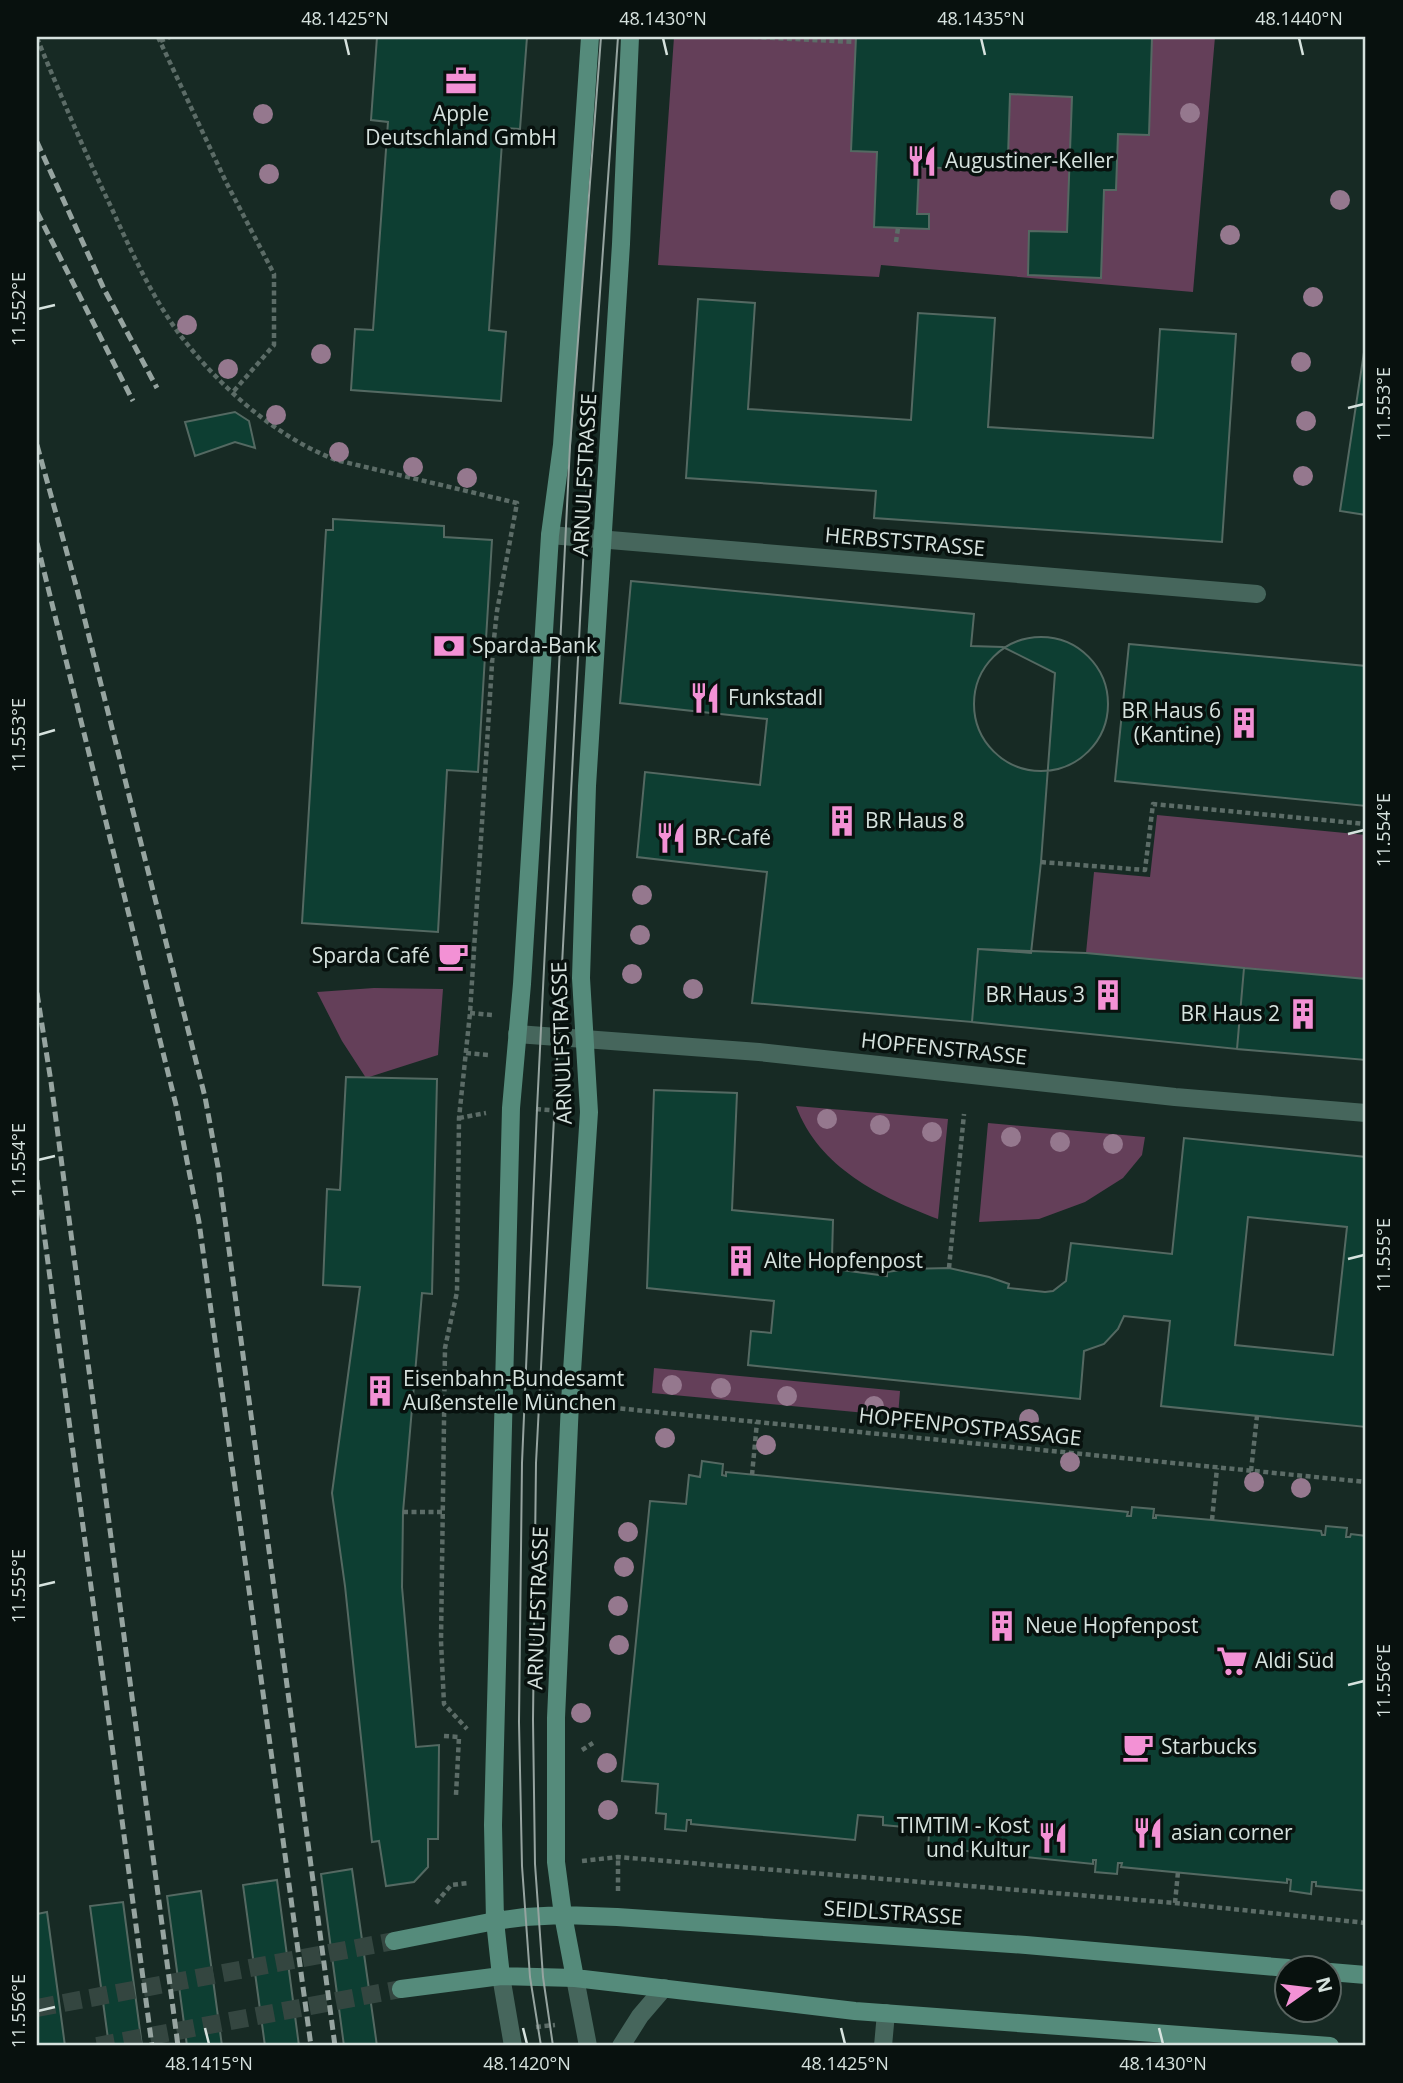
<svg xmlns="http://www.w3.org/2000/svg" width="1403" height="2083" font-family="'Open Sans',sans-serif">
<rect width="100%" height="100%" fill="#172a24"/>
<path fill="#643f59" d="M674,37H1215L1193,292L881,265L879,277L658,265Z
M1157,815L1366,835V979L1086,953L1094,872L1150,877Z
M374,988L443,989L438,1055L366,1078L342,1041L317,992Z
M796,1106L948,1119L938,1219C880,1197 819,1168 796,1106Z
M988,1123L1145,1137L1142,1155L1123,1178L1085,1202L1039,1219L979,1222Z
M654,1368L900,1391L898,1416L652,1393Z"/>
<path fill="#0d3e32" stroke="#546962" stroke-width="2" fill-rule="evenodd" d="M377,37H527L520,129L503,128L489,330L506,332L501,401L351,390L355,329L373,330L388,122L371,120Z
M856,37H1152L1149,135L1118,134L1116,190H1104L1101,278L1028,275L1029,231L1067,232L1072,97L1010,94L1008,157L967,155L966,169L919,167L917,214H929V229L874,227L877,152L851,151Z
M698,299L755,303L748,409L911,420L918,313L995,318L988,427L1153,438L1160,329L1236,334L1222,542L874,518L876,491L686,478Z
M1366,339V515L1340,511Z
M235,412L249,421L255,448L235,442L195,456L185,422Z
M333,519L444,526V537L492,540L478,772L447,770L438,932L302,923L326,530H333Z
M631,581L974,614L971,646L1003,647L1055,673L1041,862L1031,953L978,949L972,1022L752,1003L767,872L637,857L645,772L760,785L767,719L620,703Z
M974 704a67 67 0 1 1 134 0a67 67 0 1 1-134 0Z
M1129,644L1366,666V806L1115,781Z
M978,949L1086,953L1244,968L1237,1049L972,1022Z
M1244,968L1366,979V1060L1237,1049Z
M346,1077L437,1079L432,1294L422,1293L403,1512L402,1587L416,1747L439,1745L438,1839H428V1867L414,1882L386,1886L379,1841L372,1842L345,1586L332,1493L360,1287L323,1285L327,1189L340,1190Z
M654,1090L737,1093L732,1210L833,1220L832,1257L842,1270L887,1276V1272L907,1269L949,1268L989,1277L1009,1284L1008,1288L1045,1292L1053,1291L1066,1281L1071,1243L1172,1254L1184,1138L1366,1157V1427L1161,1406L1170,1321L1124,1316L1118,1329L1104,1344L1084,1351L1080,1399L748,1365L751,1331L771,1333L774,1301L647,1288ZM1248,1217L1347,1227L1333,1355L1235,1345Z
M702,1461L723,1464L722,1475L726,1476V1472L1128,1512L1127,1516H1131L1132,1507L1154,1509L1153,1518H1156V1515L1212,1520L1321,1531L1322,1535H1325L1326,1526L1347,1528L1346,1537H1350L1351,1534L1366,1536V1891L1316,1886V1882H1312L1311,1894L1290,1891L1291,1880L1287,1879V1883L1121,1867L1122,1863H1118L1117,1874L1095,1872L1096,1860H1093V1864L928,1847L930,1822L905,1820L904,1827L883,1825V1817L858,1815L855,1840L691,1824V1820H687L686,1831L665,1829L666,1814L656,1813L658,1784L622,1781L650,1501L686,1504L689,1475L700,1477Z
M352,1869L377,2046H344L321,1874Z
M277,1880L299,2046H265L243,1885Z
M201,1891L222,2046H187L167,1896Z
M123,1902L142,2046H109L90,1906Z
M47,1912L65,2046H37V1914Z"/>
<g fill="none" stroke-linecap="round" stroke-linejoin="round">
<path stroke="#344640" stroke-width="18" stroke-dasharray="18 9" stroke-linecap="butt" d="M37,2008L394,1941
M97,2046L401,1989"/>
<path stroke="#5c6c67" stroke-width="4.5" stroke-dasharray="5 3.5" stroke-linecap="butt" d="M158,37L226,182L274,274V345L233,392
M753,37L855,42
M37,38C61,96 85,153 112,209C131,251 152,297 180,335C220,387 274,436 336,460L517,503L497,611L493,648L470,1013L459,1118L457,1292L445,1348L441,1641L444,1704L467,1729
M160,41L170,37
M896,242L898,228
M1041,862L1145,870L1153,804L1366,824
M470,1013L492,1015
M466,1053L489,1055
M536,1109L562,1111
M459,1118L486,1113
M949,1268L964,1114
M595,1406L1366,1482
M1251,1471L1257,1416
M752,1475L757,1422
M403,1512H443
M1212,1520L1217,1468
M444,1736L459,1737L456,1795
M582,1750L593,1743
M582,1861L618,1857L1175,1903L1366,1923
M618,1891V1857
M436,1903L451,1885L468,1883
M1175,1903L1178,1872
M536,2027L555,2025"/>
<path stroke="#46665c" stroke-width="18" d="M550,535L1257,594
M517,1034L759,1052L1175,1097L1366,1113
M501,1976L513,2046
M575,1978L588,2046
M621,2046L640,2016L664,1988
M883,2046L886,2013"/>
<path stroke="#558b7b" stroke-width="18" d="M394,1941L495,1921L525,1917L563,1915L617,1917L1026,1945L1288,1968
M1330,1972L1366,1975
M501,1976L495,1921L493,1825L511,1108L522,984L550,535L562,445L590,37
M575,1978L563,1915L556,1862V1718L570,1402L589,1112L581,978L587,786L621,244L630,37
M401,1989L501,1976L575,1978L855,2011L1330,2046"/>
<path stroke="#96a4a0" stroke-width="2" d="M541,2046L530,1977L522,1866L519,1722L522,1463L537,1109L570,446L601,37
M553,2046L543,1977L535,1864L533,1720L536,1463L589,448L618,37"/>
<path stroke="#96a4a0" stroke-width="5" stroke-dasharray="10 5" stroke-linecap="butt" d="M37,142L104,289L157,388
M37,212L133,401
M37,445L77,589L205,1097L218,1167L335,2046
M37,543L176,1105L199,1222L311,2046
M37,993L51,1082L178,2046
M37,1180L152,2046"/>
</g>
<g fill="#95788e">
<circle cx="1190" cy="113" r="10"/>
<circle cx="263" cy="114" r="10"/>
<circle cx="269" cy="174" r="10"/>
<circle cx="1340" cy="200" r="10"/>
<circle cx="1230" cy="235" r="10"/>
<circle cx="1313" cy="297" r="10"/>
<circle cx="187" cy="325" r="10"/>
<circle cx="321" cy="354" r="10"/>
<circle cx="1301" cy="362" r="10"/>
<circle cx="228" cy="369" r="10"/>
<circle cx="276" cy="415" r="10"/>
<circle cx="1306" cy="421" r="10"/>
<circle cx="339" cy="452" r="10"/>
<circle cx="413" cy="467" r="10"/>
<circle cx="1303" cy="476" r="10"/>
<circle cx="467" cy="478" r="10"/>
<circle cx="642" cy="895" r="10"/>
<circle cx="640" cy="935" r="10"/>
<circle cx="632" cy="974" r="10"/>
<circle cx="693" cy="989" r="10"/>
<circle cx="827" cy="1119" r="10"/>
<circle cx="880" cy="1125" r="10"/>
<circle cx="932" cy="1132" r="10"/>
<circle cx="1011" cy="1137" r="10"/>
<circle cx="1060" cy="1142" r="10"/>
<circle cx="1113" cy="1144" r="10"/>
<circle cx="672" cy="1385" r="10"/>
<circle cx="721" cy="1388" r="10"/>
<circle cx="787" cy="1396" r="10"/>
<circle cx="874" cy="1406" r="10"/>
<circle cx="1029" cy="1419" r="10"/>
<circle cx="665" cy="1438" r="10"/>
<circle cx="766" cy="1445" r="10"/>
<circle cx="1070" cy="1462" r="10"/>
<circle cx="1254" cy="1482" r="10"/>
<circle cx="1301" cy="1488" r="10"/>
<circle cx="628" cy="1532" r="10"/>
<circle cx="624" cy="1567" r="10"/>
<circle cx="618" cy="1606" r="10"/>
<circle cx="619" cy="1645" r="10"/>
<circle cx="581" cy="1713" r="10"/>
<circle cx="607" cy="1763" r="10"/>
<circle cx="608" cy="1810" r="10"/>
</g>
<path fill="none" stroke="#d6e2de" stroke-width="2.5" d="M345,38L349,55M663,38L667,55M981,38L985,55M1299,38L1303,55M38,309L55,305M1348,408L1364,404M38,735L55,730M1348,834L1364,830M38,1160L55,1156M1348,1259L1364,1255M38,1586L55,1582M1348,1685L1364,1681M38,2011L55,2007M205,2028L209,2044M523,2028L527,2044M841,2028L845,2044M1159,2028L1163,2044"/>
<defs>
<symbol id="office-bare" viewBox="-9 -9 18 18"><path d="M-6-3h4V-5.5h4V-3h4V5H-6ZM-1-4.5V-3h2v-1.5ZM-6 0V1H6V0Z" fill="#f391d5" stroke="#08110e" stroke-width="2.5" paint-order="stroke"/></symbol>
<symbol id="restaurant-bare" viewBox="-9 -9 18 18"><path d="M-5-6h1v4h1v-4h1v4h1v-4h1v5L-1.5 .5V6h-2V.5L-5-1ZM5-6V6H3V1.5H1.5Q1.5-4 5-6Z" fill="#f391d5" stroke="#08110e" stroke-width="2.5" paint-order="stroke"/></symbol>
<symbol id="bank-bare" viewBox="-9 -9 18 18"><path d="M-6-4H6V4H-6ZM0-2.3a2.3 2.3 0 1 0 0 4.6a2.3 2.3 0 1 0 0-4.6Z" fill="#f391d5" stroke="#08110e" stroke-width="2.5" paint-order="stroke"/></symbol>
<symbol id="building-bare" viewBox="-9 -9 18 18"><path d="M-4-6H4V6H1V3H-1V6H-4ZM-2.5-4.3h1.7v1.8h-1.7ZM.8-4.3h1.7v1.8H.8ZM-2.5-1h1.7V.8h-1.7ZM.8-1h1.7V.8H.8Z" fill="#f391d5" stroke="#08110e" stroke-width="2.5" paint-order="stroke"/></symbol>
<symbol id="cafe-bare" viewBox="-9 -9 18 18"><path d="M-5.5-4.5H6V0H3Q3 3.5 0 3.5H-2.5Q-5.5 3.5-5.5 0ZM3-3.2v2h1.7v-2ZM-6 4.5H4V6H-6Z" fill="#f391d5" stroke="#08110e" stroke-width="2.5" paint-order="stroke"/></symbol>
<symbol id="supermarket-bare" viewBox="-9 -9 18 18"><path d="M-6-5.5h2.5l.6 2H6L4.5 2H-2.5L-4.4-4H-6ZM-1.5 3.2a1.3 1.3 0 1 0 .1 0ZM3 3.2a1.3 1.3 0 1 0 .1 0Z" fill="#f391d5" stroke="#08110e" stroke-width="2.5" paint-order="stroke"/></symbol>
</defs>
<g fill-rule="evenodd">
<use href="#office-bare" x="439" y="59" width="44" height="44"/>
<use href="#restaurant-bare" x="900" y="139" width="44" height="44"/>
<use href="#bank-bare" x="427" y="624" width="44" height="44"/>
<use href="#restaurant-bare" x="683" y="676" width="44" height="44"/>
<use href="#building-bare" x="1222" y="701" width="44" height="44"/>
<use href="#building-bare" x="820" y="799" width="44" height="44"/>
<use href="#restaurant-bare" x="649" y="816" width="44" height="44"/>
<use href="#cafe-bare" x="431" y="934" width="44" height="44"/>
<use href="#building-bare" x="1086" y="973" width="44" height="44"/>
<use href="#building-bare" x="1281" y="992" width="44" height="44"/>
<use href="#building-bare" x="719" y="1239" width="44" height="44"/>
<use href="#building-bare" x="358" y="1369" width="44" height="44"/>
<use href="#building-bare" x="980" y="1604" width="44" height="44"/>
<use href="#supermarket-bare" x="1210" y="1639" width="44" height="44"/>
<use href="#cafe-bare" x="1116" y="1725" width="44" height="44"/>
<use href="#restaurant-bare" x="1126" y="1811" width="44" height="44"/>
<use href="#restaurant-bare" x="1031" y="1816" width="44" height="44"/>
</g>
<g text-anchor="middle" stroke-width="7" stroke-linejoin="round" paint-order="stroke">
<g font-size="21" fill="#d6e2de" stroke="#08110e" text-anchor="start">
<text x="461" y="121" text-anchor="middle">Apple<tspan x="461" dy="24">Deutschland GmbH</tspan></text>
<text x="945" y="168">Augustiner-Keller</text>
<text x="472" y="653">Sparda-Bank</text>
<text x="728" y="705">Funkstadl</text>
<text x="1221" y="718" text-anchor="end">BR Haus 6<tspan x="1221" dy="24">(Kantine)</tspan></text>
<text x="865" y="828">BR Haus 8</text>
<text x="694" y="845">BR-Café</text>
<text x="430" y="963" text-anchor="end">Sparda Café</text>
<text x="1085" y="1002" text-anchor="end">BR Haus 3</text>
<text x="1280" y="1021" text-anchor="end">BR Haus 2</text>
<text x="764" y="1268">Alte Hopfenpost</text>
<text x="403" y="1386">Eisenbahn-Bundesamt<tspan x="403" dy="24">Außenstelle München</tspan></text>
<text x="1025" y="1633">Neue Hopfenpost</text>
<text x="1255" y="1668">Aldi Süd</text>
<text x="1161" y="1754">Starbucks</text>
<text x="1030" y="1833" text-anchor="end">TIMTIM - Kost<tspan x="1030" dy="24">und Kultur</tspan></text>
<text x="1171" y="1840">asian corner</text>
</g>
<g font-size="21" fill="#d6e2de" stroke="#08110e">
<text transform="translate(585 475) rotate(-87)" y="7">ARNULFSTRASSE</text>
<text transform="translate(905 542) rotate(5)" y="7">HERBSTSTRASSE</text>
<text transform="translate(562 1043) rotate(-92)" y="7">ARNULFSTRASSE</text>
<text transform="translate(944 1049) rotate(6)" y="7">HOPFENSTRASSE</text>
<text transform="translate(970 1427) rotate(6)" y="7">HOPFENPOSTPASSAGE</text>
<text transform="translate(538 1608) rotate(-88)" y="7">ARNULFSTRASSE</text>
<text transform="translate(893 1913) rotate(4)" y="7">SEIDLSTRASSE</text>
</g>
</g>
<rect width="1403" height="2083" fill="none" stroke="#08110e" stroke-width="77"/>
<g transform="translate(1308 1989) rotate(76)"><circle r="33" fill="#08110e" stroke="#5a6561" stroke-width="2"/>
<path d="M0-5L12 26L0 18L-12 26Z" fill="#f391d5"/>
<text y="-10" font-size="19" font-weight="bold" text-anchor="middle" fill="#d6e2de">N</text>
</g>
<rect x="38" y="38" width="1326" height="2006" fill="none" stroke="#d6e2de" stroke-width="2.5"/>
<g font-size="18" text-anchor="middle" fill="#d6e2de">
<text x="345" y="25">48.1425°N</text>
<text x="663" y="25">48.1430°N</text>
<text x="981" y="25">48.1435°N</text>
<text x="1299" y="25">48.1440°N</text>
<text transform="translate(19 309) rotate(-90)" y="6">11.552°E</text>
<text transform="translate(1384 404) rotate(-90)" y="6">11.553°E</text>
<text transform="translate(19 735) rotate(-90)" y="6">11.553°E</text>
<text transform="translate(1384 830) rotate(-90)" y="6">11.554°E</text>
<text transform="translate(19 1160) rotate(-90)" y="6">11.554°E</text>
<text transform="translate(1384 1255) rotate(-90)" y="6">11.555°E</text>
<text transform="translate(19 1586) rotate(-90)" y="6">11.555°E</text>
<text transform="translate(1384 1681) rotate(-90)" y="6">11.556°E</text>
<text transform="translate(19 2011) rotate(-90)" y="6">11.556°E</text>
<text x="209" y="2070">48.1415°N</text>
<text x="527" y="2070">48.1420°N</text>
<text x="845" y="2070">48.1425°N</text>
<text x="1163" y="2070">48.1430°N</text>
</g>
</svg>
